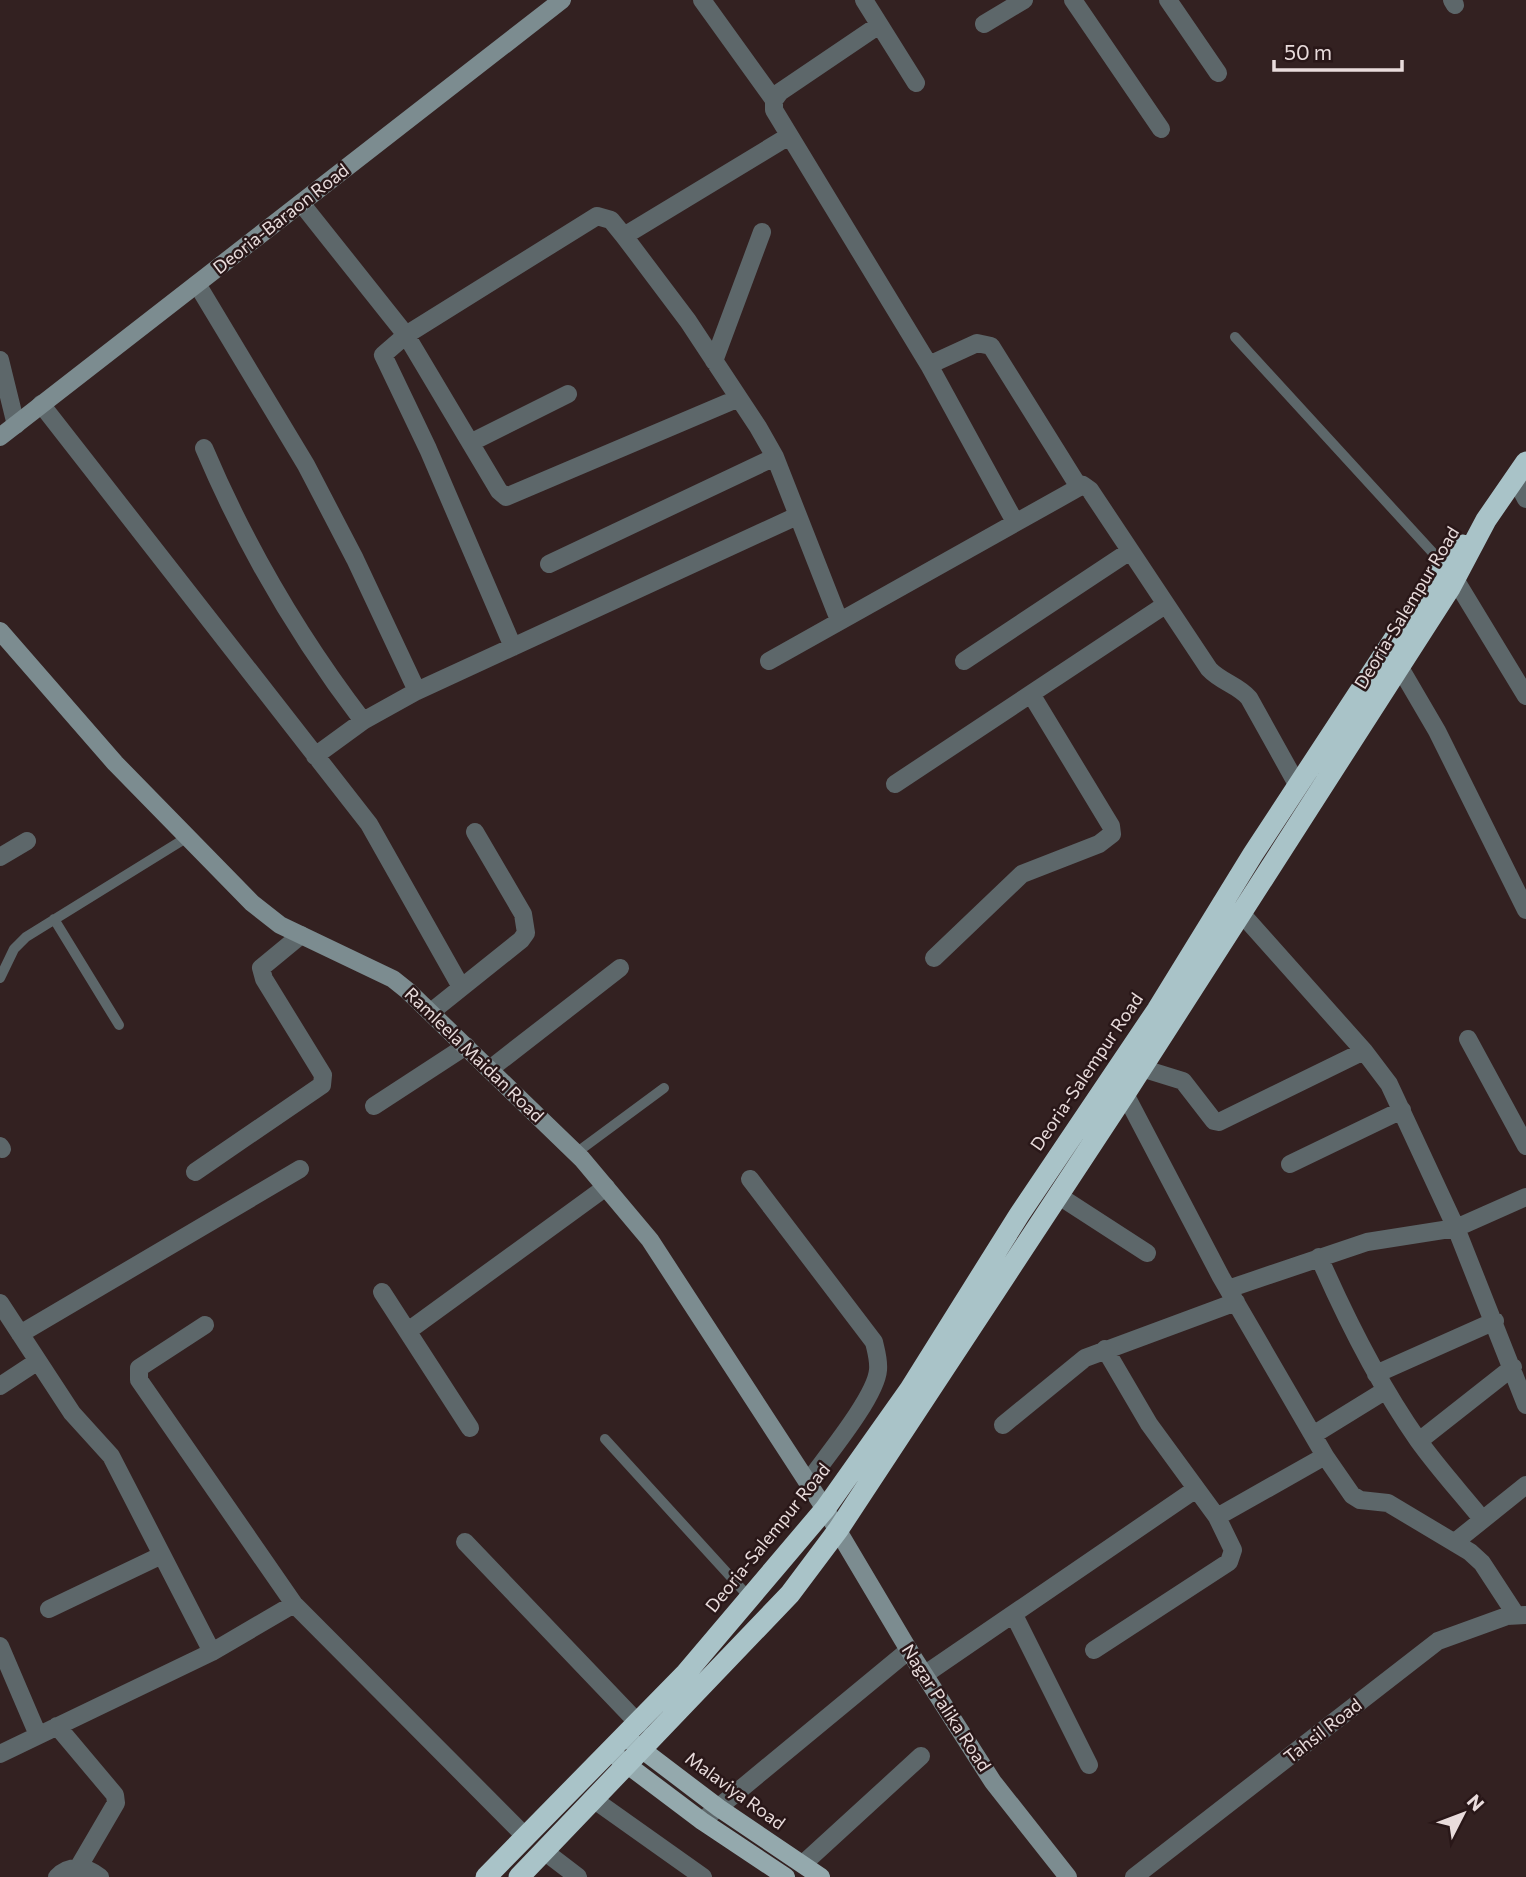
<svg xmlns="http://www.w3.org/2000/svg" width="1526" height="1877" font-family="Commissioner,sans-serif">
<rect width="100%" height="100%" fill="#332121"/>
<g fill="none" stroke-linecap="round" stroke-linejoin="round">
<path stroke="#5d676a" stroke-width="10" d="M1235,337L1445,566
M54,919L119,1025
M0,978L14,949L26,937L186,838
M576,1153L664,1088
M605,1439L750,1598"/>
<path stroke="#5d676a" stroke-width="18" d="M702,0L774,100
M864,0L916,83
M1073,0L1161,129
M1168,0L1218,73
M1452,0L1455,5
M984,24L1024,0
M879,25L780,92L774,100V110L929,365L1015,522
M301,203L406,335L499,491L506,497L739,398
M624,236L789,136
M197,284L306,465L355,559L417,691
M0,360L16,425
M714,361L762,232
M929,365L977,343L991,346L1079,487
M41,404L369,824L461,987
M472,442L568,394
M204,448C246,547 298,636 363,721
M1515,478L1526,499
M549,564L775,457
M1450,571L1526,696
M513,647L428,449L383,355L406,335L597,216L611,220L624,236L688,321L758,427L775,457L839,620
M769,661L1083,485L1090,490L1209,669C1221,682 1238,685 1249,698L1298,786
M964,661L1130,551
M1399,666L1437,731L1526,910
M315,756L363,721L417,691L797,516
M895,784L1165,605
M0,857L27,841
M1241,913L1364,1051L1389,1084L1456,1228L1526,1405
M934,958L1022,874L1099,844L1112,834L1111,826L1031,694
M431,1012L521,940L526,933L523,914L475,832
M1468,1039L1526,1146
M1141,1068L1183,1081L1214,1121L1219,1122L1364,1051
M490,1069L620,968
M1125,1094L1221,1277L1325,1456L1352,1495L1360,1500L1388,1503L1470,1552L1482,1563L1516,1615
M374,1106L466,1046
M0,1146L2,1149
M1290,1164L1402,1110
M195,1172L322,1085L323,1075L264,979L261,968L301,935
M750,1179L874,1342C876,1351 879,1360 878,1370C876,1397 825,1458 808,1482
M1059,1196L1147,1253
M1319,1257C1347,1321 1378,1383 1418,1440C1438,1468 1461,1493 1482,1519
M1228,1289L1367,1242L1456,1228L1526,1197
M382,1292L470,1428
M0,1303L72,1413L111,1456L212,1652
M205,1325L139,1368V1380L294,1604L526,1837
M408,1331L606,1187
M20,1334L300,1169
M1376,1374L1495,1321
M0,1386L38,1361
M1003,1425L1085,1358L1236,1302
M1313,1435L1386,1390
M1419,1441L1513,1367
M1217,1517L1325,1456
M465,1542L639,1724
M1455,1542L1526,1485
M49,1609L162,1555
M1014,1615L1089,1765
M0,1646L38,1735
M1094,1650L1229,1562L1233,1550L1217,1517L1149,1424L1105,1349
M924,1675L1196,1489
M57,1726L115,1795L116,1803L78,1868
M0,1754L212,1652L294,1604
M593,1799L703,1877
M702,1821L909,1650
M544,1851L578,1877
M803,1864L921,1756
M57,1877C70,1864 86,1866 100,1877
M1134,1877L1438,1641L1507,1616L1525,1615"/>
<path stroke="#7c8c90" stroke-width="18" d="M0,437L562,0
M0,631L115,763L252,903L280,925L393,979L408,991L582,1159L650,1240L825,1509L913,1657L993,1782L1068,1877"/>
<path stroke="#94a9ad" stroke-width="18" d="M632,1742L719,1808L821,1877
M617,1757L702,1821L786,1877"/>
<path stroke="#a9c3c8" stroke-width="21" d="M486,1877L686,1673L825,1509L910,1389L1019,1215L1157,1010L1253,854L1434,578L1463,545
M519,1877L790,1594L838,1530L1125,1094L1450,588L1486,520L1526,462"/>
</g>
<g text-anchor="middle" stroke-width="5" stroke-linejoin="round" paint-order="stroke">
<g font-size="18" fill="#e9dcdc" stroke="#291718">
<text transform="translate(281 219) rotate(-38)" y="6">Deoria-Baraon Road</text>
<text transform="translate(1407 608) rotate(-59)" y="6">Deoria-Salempur Road</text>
<text transform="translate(474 1055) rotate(44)" y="6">Ramleela Maidan Road</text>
<text transform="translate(1087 1072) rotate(-56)" y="6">Deoria-Salempur Road</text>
<text transform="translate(768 1538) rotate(-51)" y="6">Deoria-Salempur Road</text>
<text transform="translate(946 1708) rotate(57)" y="6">Nagar Palika Road</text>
<text transform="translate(1323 1731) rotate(-38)" y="6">Tahsil Road</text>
<text transform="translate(735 1791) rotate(36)" y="6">Malaviya Road</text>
</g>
</g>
<g transform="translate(1463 1814) rotate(48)" stroke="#291718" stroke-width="5" paint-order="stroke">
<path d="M0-5L12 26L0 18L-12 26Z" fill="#e9dcdc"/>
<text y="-10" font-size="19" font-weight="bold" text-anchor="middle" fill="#e9dcdc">N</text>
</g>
<path d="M1274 60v10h128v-10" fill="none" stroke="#e9dcdc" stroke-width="3.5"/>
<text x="1284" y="60" font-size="21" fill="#e9dcdc" stroke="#291718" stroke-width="5" paint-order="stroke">50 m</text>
</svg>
